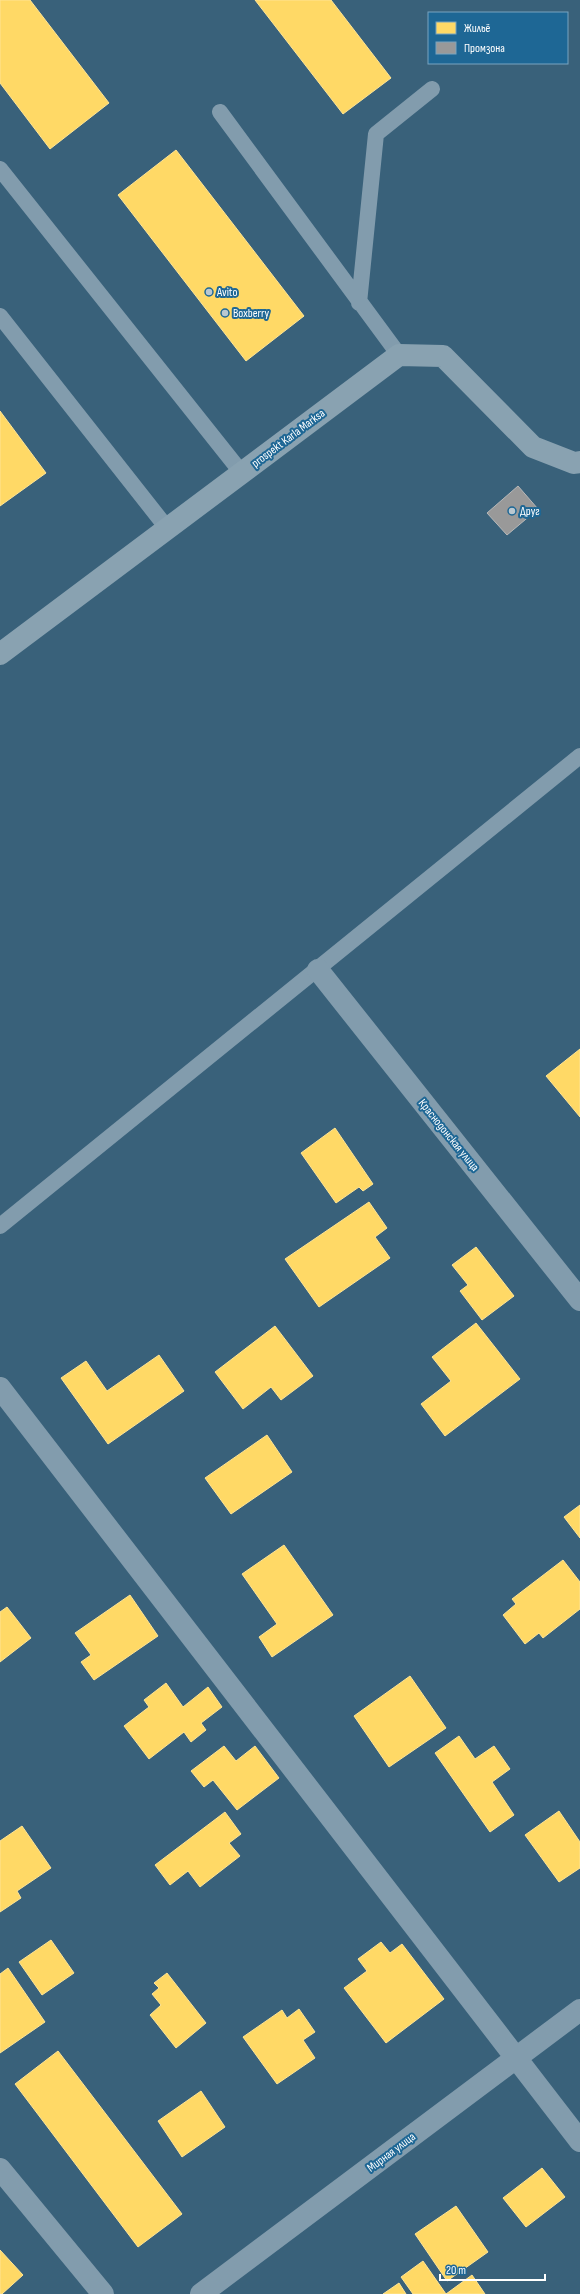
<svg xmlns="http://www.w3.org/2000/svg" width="580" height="2294" font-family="'Sofia Sans Condensed',sans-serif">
<rect width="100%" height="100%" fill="#39617a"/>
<path fill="#ffd966" stroke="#ffe494" d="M0,0H30L109,103L50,149L0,83Z
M255,0H331L391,78L343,114Z
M176,150L304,316L246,361L118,195Z
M0,411L46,473L0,506Z
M580,1049V1117L546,1076Z
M335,1128L373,1184L363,1191L359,1187L336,1203L301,1153Z
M369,1202L387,1228L375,1237L390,1258L319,1307L285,1259Z
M476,1247L514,1296L482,1320L460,1291L468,1285L452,1265Z
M476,1323L520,1379L445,1436L421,1404L451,1381L432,1357Z
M275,1326L313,1376L281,1400L271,1387L243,1409L215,1372Z
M159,1355L184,1391L108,1444L61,1378L86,1361L107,1391Z
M267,1435L292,1472L231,1514L205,1478Z
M580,1505V1538L564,1517Z
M284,1545L333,1615L272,1657L259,1637L277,1624L242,1574Z
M563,1560L580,1582V1609L543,1638L539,1633L525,1644L503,1615L516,1604L512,1599Z
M130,1595L158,1636L94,1680L81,1662L91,1655L75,1633Z
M7,1607L31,1638L0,1662V1612Z
M410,1676L446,1728L389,1767L354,1716Z
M166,1683L183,1707L208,1687L222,1707L201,1723L206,1730L191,1742L184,1732L149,1759L124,1726L149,1707L144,1700Z
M459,1736L475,1759L494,1746L510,1769L492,1782L514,1815L490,1832L435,1753Z
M224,1746L236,1761L255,1746L279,1778L237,1810L213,1780L204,1787L191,1771Z
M559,1811L580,1842V1868L559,1882L525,1835Z
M225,1812L241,1834L229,1843L240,1856L200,1887L188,1871L170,1885L155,1865Z
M22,1826L51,1868L17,1891L21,1898L0,1912V1841Z
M51,1940L74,1973L42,1995L19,1962Z
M381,1942L390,1953L402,1944L444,1999L386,2043L344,1988L367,1971L358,1959Z
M8,1968L45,2022L0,2053V1974Z
M167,1973L206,2023L176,2048L150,2015L161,2005L152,1994L159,1988L154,1983Z
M299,2009L315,2032L303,2040L315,2058L277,2084L243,2037L282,2010L287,2018Z
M58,2051L182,2214L138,2247L15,2084Z
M201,2091L225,2127L182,2157L158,2121Z
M542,2168L565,2197L526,2227L503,2198Z
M456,2206L488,2252L447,2281L415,2234Z
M0,2250L23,2275L2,2294H0Z
M423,2261L446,2294L472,2275L485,2294H413L401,2277Z
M399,2283L406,2294H383Z"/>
<path fill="#999" stroke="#b8b8b8" d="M518,486L538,509L507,535L487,513Z"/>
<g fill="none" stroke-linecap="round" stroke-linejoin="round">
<path stroke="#829cad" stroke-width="16" d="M220,112L399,355
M0,169L241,472
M359,303L376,134L432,89
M0,316L167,528
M0,1226L580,756"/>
<path stroke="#829cad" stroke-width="22" d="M318,970L580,1300
M0,1388L580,2141
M0,2169L103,2294
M201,2294L580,2010"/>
<path stroke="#89a2b1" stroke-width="22" d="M0,654L399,355L443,356L533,447L574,463L580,462"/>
</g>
<g fill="#bac8d0" stroke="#1e6795" stroke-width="1.5">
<circle cx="209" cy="292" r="4"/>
<circle cx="225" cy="313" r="4"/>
<circle cx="512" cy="511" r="4"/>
</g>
<g text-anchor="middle" stroke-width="4" stroke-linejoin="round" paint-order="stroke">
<g font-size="12" fill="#fff" stroke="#1e6795" text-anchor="start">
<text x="217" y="296">Avito</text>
<text x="233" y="317">Boxberry</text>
<text x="520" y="515">Друг</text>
</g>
<g font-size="12" fill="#fff" stroke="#1e6795">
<text transform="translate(288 438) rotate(-37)" y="4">prospekt Karla Marksa</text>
<text transform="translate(449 1135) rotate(51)" y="4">Краснодонская улица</text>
<text transform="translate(391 2152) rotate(-37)" y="4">Мирная улица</text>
</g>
</g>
<rect x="428" y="12" width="140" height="52" fill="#1e6795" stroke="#78a4bf"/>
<rect x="436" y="22" width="20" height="12" fill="#ffd966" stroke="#78a4bf"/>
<text x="464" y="32" font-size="12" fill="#ffffff">Жильё</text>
<rect x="436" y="42" width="20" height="12" fill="#999999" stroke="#78a4bf"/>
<text x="464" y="52" font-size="12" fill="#ffffff">Промзона</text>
<path d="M440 2274v6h105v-6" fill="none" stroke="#ffffff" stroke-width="2"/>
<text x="446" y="2274" font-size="12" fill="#ffffff" stroke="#1e6795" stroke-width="3" paint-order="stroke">20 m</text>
</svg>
